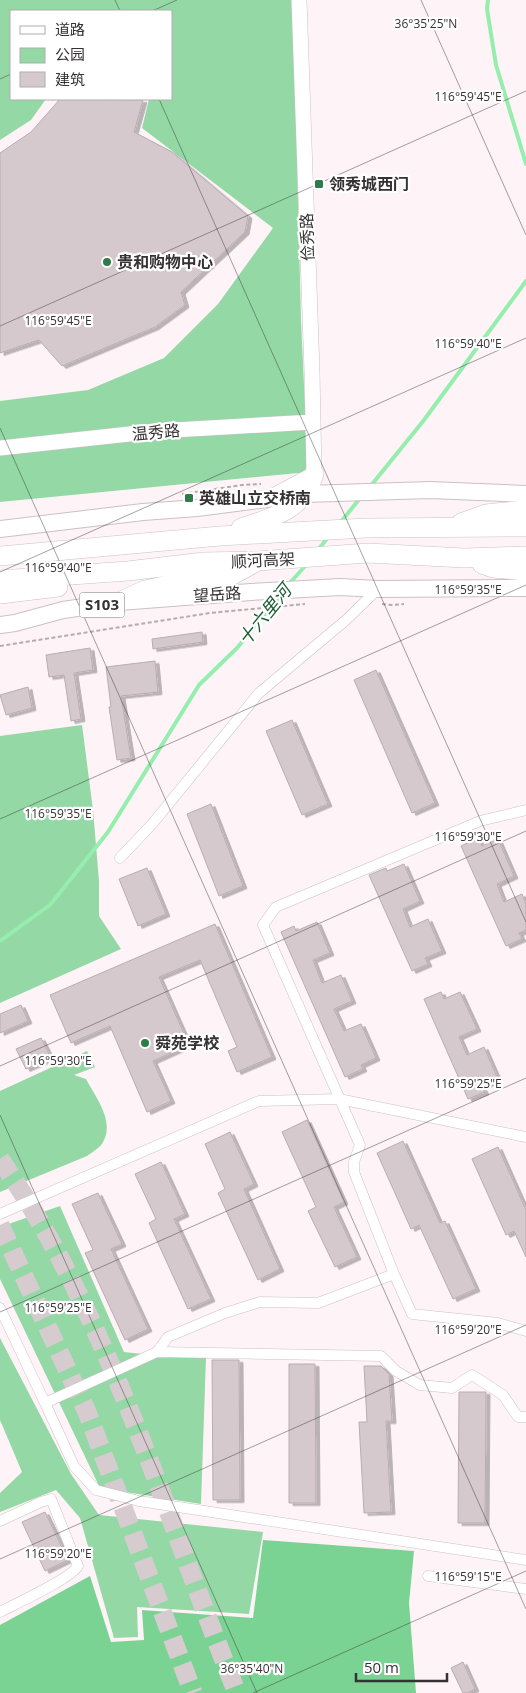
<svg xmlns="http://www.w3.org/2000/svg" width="526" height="1693" font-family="'Open Sans','Noto Sans SC',sans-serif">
<defs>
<filter id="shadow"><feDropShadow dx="4" dy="2.5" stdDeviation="0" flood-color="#0004"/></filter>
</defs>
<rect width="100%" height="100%" fill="#fef3f6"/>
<path fill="#94d8a6" d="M0,0H293L301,320L308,472L0,502V401L88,390L164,358L218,304L273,228L142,128L149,99H171V11H11V99H46L31,120L0,140Z
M82,725L93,810L99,881V916L121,949L0,1003V736Z
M87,1051L95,1067L74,1075L86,1079C96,1098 116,1122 102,1144C98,1149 92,1152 87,1156L0,1192V1091Z
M60,1206L124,1352L161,1356L206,1357L201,1504L100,1488L0,1279V1227Z
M0,1338L71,1474L99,1515L263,1532L249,1614L137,1607L138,1637L114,1638L80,1518L56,1490L0,1512V1493L22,1472L0,1420Z"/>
<path fill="#7ad293" d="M263,1540L414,1551L409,1603L416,1693H0V1625L90,1576L111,1642L144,1640L142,1610L253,1618Z"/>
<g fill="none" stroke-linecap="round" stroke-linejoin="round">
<path stroke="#95eead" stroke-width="4" d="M488,0L487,9L496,65L526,164
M369,488L424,420L526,281
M340,523L361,497
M318,550L329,536
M289,584L306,565
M0,941L50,905L108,832L199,685L237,648L280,596"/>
</g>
<path fill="#d6c9cd" stroke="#baadb1" filter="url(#shadow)" d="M60,99L143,100L134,132L172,152L248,216L245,232L181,292L185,305L155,327L62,366L39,340L0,353V153L31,132Z
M202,632L203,642L153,649L152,639Z
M90,648L93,670L74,673L81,719L71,721L64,675L49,677L46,655Z
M155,661L158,692L121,696L131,758L117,760L109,707H111L106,667Z
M376,670L435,803L412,813L354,680Z
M28,687L32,708L6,715L0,695Z
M292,720L328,804L302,815L266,731Z
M211,804L243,886L219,896L187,814Z
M478,838L482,846L498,839L514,876L497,884L504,902L522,894L526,904V930L519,933L522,939L506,946L461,846Z
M404,864L420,901L403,909L410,927L428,919L442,951L425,958L428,964L412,971L369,875L386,868L387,871Z
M147,868L166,914L138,926L119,879Z
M317,922L330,953L313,960L322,983L341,975L352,1001L334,1009L344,1031L361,1024L376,1058L361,1065L363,1069L345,1077L281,932L294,926L296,931Z
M215,924L272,1057L237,1072L228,1051L237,1047L200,960L159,977L189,1045L153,1061L171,1101L147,1112L110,1026L71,1043L50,995Z
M441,992L444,999L460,992L477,1029L459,1037L467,1055L484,1047L498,1079L482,1087L485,1092L468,1099L424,999Z
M21,1005L28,1021L0,1033V1014Z
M41,1038L51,1058L26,1069L16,1049Z
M307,1120L344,1202L334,1207L357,1257L335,1267L308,1211L316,1207L282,1132Z
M230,1132L254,1184L244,1189L280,1269L258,1280L218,1193L225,1189L205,1144Z
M403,1141L440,1223L445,1221L476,1289L453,1299L419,1225L411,1229L377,1153Z
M498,1147L526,1210V1257L514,1231L506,1235L472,1159Z
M161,1162L185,1214L174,1219L211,1299L188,1309L149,1223L156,1219L135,1174Z
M98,1193L122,1244L111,1249L148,1329L125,1340L85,1253L93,1250L72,1204Z
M212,1360H239L240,1500H213Z
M289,1364H315L316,1503H289Z
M364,1366H381L389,1374L392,1421H386L391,1512L364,1513L359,1422H367Z
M459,1392H486L485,1523H458Z
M45,1512L68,1560L45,1571L22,1522Z
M463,1662L475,1689L467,1693H463L451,1668Z"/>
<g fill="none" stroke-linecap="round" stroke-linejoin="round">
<path stroke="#d6cccf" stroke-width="19" stroke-dasharray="19 9" stroke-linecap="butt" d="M0,1159C112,1321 164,1513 237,1693
M0,1225L87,1412L193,1693"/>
<defs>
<path id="street" d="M120,858L153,823L259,693L346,620L378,589
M0,1214L259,1101L339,1099L526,1137
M394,1274L354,1172V1162L360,1145L263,925L276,907L480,821L526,810
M0,1308L45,1403L157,1352L381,1356L396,1371L420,1385L452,1388L472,1375L503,1395L518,1417H526
M157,1352L168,1337L225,1313L260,1302L318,1303L394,1274L412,1314L498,1323L526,1331
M45,1403L74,1466L96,1490L139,1501L526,1560
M0,1521L41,1502L51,1499L78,1566C72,1578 15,1604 0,1612
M428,1576L526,1589"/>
<path id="secondary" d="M299,0L312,372L314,474
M0,448L157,431L312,422
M269,498L314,474"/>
<path id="primary" d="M0,529L143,512L197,508L305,494L430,490L526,494
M0,625L15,623L63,610L119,602L251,592L340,587L378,589L526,588"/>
<path id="highway" d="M461,523L486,514L526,510
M241,528C272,518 305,509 314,474
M0,556L220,536L366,528L526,527
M482,564L493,568L526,571
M0,580L128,571L204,562L258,561L368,553L464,558L526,556
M0,594L58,587
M119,602L145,590L197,579L229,577L256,562"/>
</defs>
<use href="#street" stroke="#ccc0c4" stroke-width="11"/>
<use href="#secondary" stroke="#ccc0c4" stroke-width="16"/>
<use href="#primary" stroke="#ccc0c4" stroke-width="18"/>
<use href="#highway" stroke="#ccc0c4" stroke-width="20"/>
<path stroke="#b4acae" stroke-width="2" stroke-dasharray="4 2.5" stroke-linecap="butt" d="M182,494L242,485L261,484
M382,604L392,605L404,604
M0,646L210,613L305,604"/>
<use href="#street" stroke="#fff" stroke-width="10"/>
<use href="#secondary" stroke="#fff" stroke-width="15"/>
<use href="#primary" stroke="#fff" stroke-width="16"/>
<use href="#highway" stroke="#fff" stroke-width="19"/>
</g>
<path fill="none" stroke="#363133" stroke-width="1" stroke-opacity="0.45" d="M115,0L120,11M421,0L526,235M152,11L177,0M0,79L11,74M159,99L526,922M0,326L526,91M0,428L526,1609M0,572L526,338M0,819L526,585M0,1066L526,831M0,1115L257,1693M0,1312L526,1078M0,1559L526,1325M253,1693L526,1571"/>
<g fill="#307b4a" stroke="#fff" stroke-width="2">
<rect x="314" y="179" width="10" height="10" rx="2.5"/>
<circle cx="107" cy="262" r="5"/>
<rect x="184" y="493" width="10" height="10" rx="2.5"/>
<circle cx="145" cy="1043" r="5"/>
</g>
<g text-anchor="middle" stroke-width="4.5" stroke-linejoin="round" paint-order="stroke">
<rect fill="#fff" stroke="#726f70" stroke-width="1" x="79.5" y="592.5" width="45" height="25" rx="4"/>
<g font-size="15" font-weight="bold" fill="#363133">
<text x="102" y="610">S103</text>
</g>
<g font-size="16" font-weight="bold" fill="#363133" stroke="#fff" text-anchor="start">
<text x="329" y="190">领秀城西门</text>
<text x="117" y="268">贵和购物中心</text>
<text x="199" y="504">英雄山立交桥南</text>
<text x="155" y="1049">舜苑学校</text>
</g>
<g font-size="16" fill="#363133" stroke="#fff">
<text transform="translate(307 237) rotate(-92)" y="6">俭秀路</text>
<text transform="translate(156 432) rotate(-5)" y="6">温秀路</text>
<text transform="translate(263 560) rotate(-3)" y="6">顺河高架</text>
<text transform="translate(217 594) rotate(-4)" y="6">望岳路</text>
</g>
<g font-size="18" font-style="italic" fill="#1d5c33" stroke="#fff">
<text transform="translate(265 615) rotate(-51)" y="6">十六里河</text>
</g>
</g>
<g font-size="12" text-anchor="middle" fill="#363133" stroke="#fff" stroke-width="4.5" stroke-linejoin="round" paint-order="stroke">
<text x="426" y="28">36°35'25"N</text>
<text x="468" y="101">116°59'45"E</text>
<text x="58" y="325">116°59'45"E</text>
<text x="468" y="348">116°59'40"E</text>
<text x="58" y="572">116°59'40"E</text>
<text x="468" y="594">116°59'35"E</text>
<text x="58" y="818">116°59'35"E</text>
<text x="468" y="841">116°59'30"E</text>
<text x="58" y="1065">116°59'30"E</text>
<text x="468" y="1088">116°59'25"E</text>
<text x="58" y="1312">116°59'25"E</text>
<text x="468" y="1334">116°59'20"E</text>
<text x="58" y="1558">116°59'20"E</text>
<text x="468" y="1581">116°59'15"E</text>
<text x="252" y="1673">36°35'40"N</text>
</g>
<rect x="10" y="10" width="162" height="90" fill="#ffffff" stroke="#afadad"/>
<rect x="20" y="26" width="25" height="8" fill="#ffffff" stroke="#afadad"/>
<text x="55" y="35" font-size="15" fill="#363133">道路</text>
<rect x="20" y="48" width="25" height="15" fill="#94d8a6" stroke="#afadad"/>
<text x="55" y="60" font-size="15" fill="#363133">公园</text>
<rect x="20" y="72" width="25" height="15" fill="#d6c9cd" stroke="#afadad"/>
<text x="55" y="85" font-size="15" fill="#363133">建筑</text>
<path d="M356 1673v8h91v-8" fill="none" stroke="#363133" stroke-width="2.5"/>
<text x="364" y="1673" font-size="15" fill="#363133" stroke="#ffffff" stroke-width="4" paint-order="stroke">50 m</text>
</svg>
